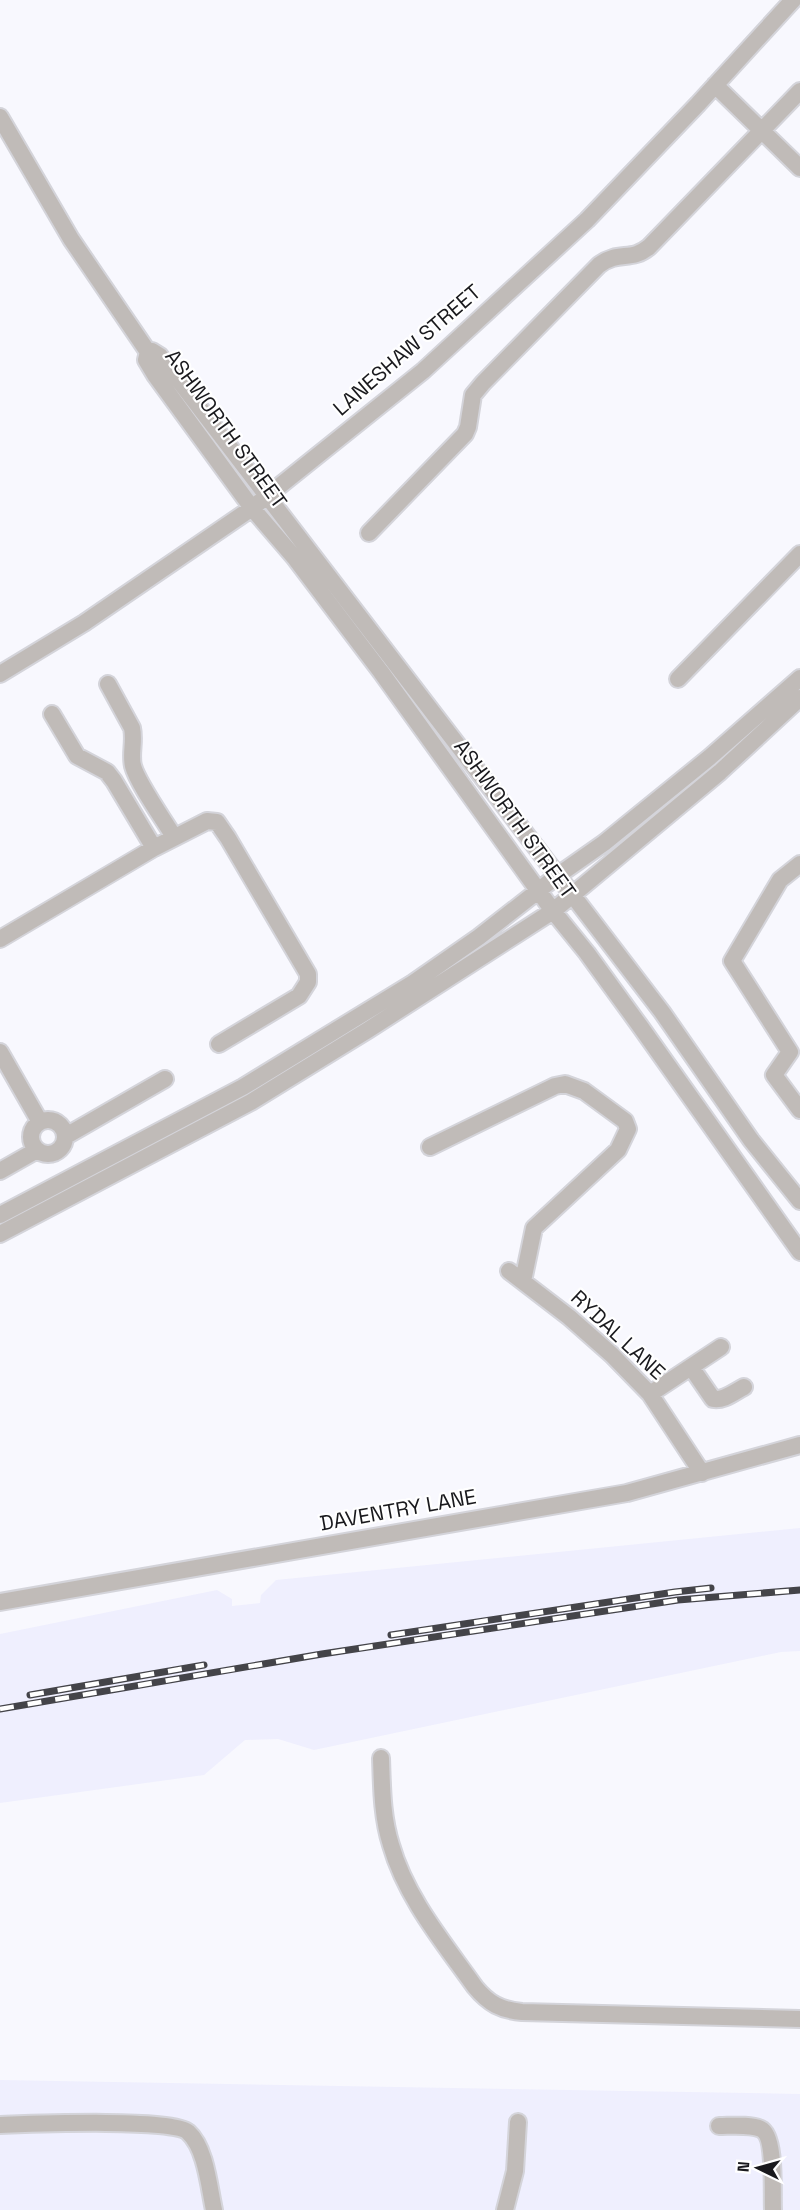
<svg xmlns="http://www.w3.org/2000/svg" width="800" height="2210" font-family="'Space Grotesk',sans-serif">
<rect width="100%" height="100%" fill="#f8f8fe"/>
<path fill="#efeffe" d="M800,1528V1651L781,1652L314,1750L278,1739L245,1740L204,1775L0,1803V1634L217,1590L232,1599V1606L260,1603L261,1595L276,1580Z
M0,2080L800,2094V2210H0Z"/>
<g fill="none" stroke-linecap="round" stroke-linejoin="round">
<defs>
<path id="minor" d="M715,85L800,168
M0,117L71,239L148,352
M148,352L146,360L155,375L252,508L294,557L381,672L553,911L587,953L640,1026L800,1252
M148,352L152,351L160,356L662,1012L751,1140L800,1201
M369,533L465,434L468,427L473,395L483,383L599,265C619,250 631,262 649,247L800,91
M0,674L84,623L252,508L423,371L587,220L698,104L793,0
M678,679L800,554
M108,684L132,728C135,741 130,754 133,766C138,784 164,820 174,837
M52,714L77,756L107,772L114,781L154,848
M800,864L780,880L732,961L790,1052L774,1075L800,1110
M0,939L154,848L207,821L217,822L228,838L308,974V982L299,996L219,1044
M0,1052L40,1122
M31 1137a17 17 0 1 1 34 0a17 17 0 1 1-34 0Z
M66,1136L165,1079
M430,1147L555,1086L565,1084L584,1091L625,1121L628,1129L618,1150L534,1228L523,1281
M0,1171L37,1150
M0,1215L243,1087L413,983L479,937L557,876L604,843L710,757L800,678
M0,1234L251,1102L368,1030L553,911L720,772L800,698
M509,1271L569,1317L612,1355L650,1394L702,1473
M691,1367L713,1399C724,1401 734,1392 744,1387
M650,1394L721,1347
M0,1602L627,1493L800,1445
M381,1758C382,1787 382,1817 391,1845C406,1898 444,1943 475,1987C489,2004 501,2010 522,2012L800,2019
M0,2125C29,2124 173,2118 188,2132C206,2148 209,2187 214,2210
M719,2126C731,2126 750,2124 761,2129C776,2136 772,2194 773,2210
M505,2210L515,2171L518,2122"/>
</defs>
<use href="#minor" stroke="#d4d4da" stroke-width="20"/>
<use href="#minor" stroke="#c0bbb8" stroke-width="16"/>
<defs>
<path id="rail" d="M391,1635L675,1592L711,1588
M30,1695L204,1665
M0,1709L322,1654L678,1600L800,1590"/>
</defs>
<use href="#rail" stroke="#444449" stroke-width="7"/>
<use href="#rail" stroke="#fff" stroke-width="4.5" stroke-dasharray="14" stroke-linecap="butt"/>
</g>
<g text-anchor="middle" stroke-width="4.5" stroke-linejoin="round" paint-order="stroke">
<g font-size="21" fill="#19191d" stroke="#fff">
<text transform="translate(407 350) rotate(-41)" y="7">LANESHAW STREET</text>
<text transform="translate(226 429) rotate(54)" y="7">ASHWORTH STREET</text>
<text transform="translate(515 819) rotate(54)" y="7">ASHWORTH STREET</text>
<text transform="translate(618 1335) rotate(43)" y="7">RYDAL LANE</text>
<text transform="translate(398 1510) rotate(-10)" y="7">DAVENTRY LANE</text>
</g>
</g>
<g transform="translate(758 2168) rotate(275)" stroke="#ffffff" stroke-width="4.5" paint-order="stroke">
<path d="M0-4.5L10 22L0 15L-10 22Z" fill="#19191d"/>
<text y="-9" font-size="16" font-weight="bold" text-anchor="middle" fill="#19191d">N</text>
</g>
</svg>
